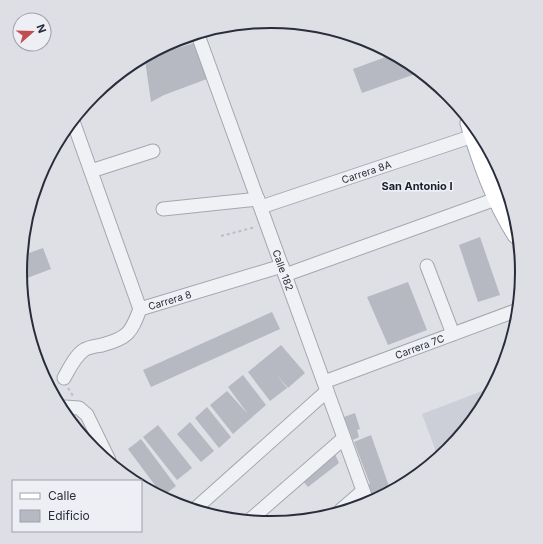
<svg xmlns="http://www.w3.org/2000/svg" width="543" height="544" font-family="Inter,sans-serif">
<rect width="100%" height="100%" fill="#dee0e6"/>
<path fill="#cccfd7" d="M490,388L449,450L438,457L422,414Z"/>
<path fill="#b6b9c2" d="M194,43L207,79L164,95L151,102L145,60L151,56Z
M391,55L418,73L362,93L353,69Z
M480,237L500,295L478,302L459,245Z
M43,248L51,269L22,280L20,272L23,255Z
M408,282L427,330L388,345L367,297Z
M272,312L280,329L151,387L143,370Z
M281,345L305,373L288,388L275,373L287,388L270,401L248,372Z
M243,375L266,405L233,434L210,405L227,391L248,414L228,387Z
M207,407L231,437L219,448L195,418Z
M355,413L360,429L357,430L359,437L353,440L344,417Z
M190,422L214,451L201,462L177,434Z
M158,425L192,468L177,480L143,437Z
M371,435L390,489L374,500L368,485L370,484L354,442Z
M141,439L176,486L163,496L128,449Z
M334,452L339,463L308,487L302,480Z"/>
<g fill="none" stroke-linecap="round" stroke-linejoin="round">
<defs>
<g id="minor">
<path id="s1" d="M198,35L368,504"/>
<path d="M74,124L140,309"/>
<path d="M91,171L153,151"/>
<path id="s2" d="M261,207L473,136"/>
<path d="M163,209L258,199"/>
<path d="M427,266L453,334"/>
<path d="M285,275L496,199"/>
<path id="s3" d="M140,309L282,266"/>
<path d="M64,378C69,369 75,356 84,350C88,347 96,346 102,345C128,338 131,333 140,309"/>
<path id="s4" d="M324,382L515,311"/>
<path d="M65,407L79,408L87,415L109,460"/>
<path d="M196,508L327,391"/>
<path d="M341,510L363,491"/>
<path d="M251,519L344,438"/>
</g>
<path id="major" d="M469,123C481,162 494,200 516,235"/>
</defs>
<use href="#minor" stroke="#a4a7af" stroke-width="15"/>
<use href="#major" stroke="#9fa3b1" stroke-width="19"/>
<path stroke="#bcbec5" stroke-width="2" stroke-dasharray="3 3" stroke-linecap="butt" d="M221,236L256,227
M68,388L73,396
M54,390L57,386"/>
<use href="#minor" stroke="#f0f1f5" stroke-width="13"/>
<use href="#major" stroke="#fff" stroke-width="17"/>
</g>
<g text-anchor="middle" stroke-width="3.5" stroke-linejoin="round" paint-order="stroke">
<g font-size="10" fill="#292d3b" stroke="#edeff4">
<text dy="4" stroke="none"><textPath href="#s2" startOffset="111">Carrera 8A</textPath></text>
<text dy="4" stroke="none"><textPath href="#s1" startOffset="250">Calle 182</textPath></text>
<text dy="4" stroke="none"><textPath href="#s3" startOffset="31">Carrera 8</textPath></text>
<text dy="4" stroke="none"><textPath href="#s4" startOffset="102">Carrera 7C</textPath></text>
</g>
<g font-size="11" font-weight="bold" fill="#1b1e2c" stroke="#edeff4">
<text x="417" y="190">San Antonio I</text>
</g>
</g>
<path d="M0 0H543V544H0ZM27 272a244 244 0 1 1 488 0a244 244 0 1 1-488 0Z" fill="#dddfe5" fill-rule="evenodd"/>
<path fill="none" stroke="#292d3b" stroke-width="2" d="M27 272a244 244 0 1 1 488 0a244 244 0 1 1-488 0Z"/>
<rect x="12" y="480" width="130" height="52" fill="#edeff4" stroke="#9fa1aa"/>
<rect x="20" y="493" width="20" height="6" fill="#ffffff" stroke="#9fa1aa"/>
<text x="48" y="500" font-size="12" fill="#292d3b">Calle</text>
<rect x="20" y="510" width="20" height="12" fill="#b6b9c2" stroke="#9fa1aa"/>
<text x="48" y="520" font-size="12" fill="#292d3b">Edificio</text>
<g transform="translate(32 32) rotate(70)"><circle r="19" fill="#edeff4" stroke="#9fa1aa"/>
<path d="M0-3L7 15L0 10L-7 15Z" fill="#c04e4e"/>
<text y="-6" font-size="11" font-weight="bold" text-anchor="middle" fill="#292d3b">N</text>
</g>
</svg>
